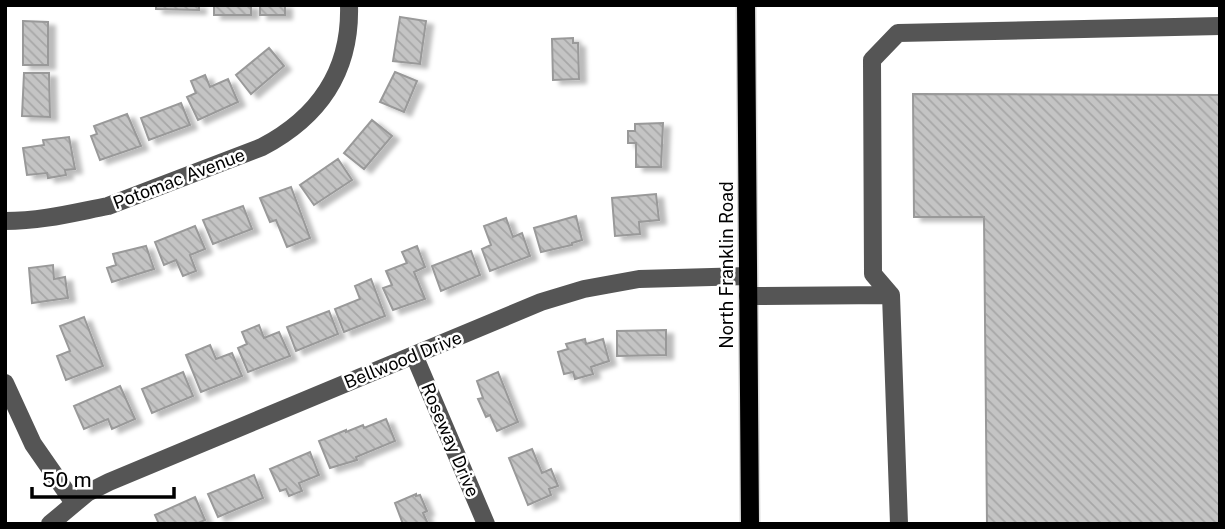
<svg xmlns="http://www.w3.org/2000/svg" width="1225" height="529" font-family="'Public Sans',sans-serif">
<defs>
<pattern id="building-back-hatch" width="6" height="6" patternUnits="userSpaceOnUse" patternTransform="scale(1.75)"><rect width="6" height="6" fill="#c4c4c4"/><path d="M-1 5l2 2M0 0l6 6M5-1l2 2" fill="none" stroke="#a7a7a7"/></pattern>
<filter id="shadow"><feDropShadow dx="7" dy="4" stdDeviation="2" flood-color="#0004"/></filter>
</defs>
<rect width="100%" height="100%" fill="#fff"/>
<path fill="url(#building-back-hatch)" stroke="#999" stroke-width="2" filter="url(#shadow)" d="M156,5H199V10L156,9Z
M214,5H251V15H214Z
M260,5H285V15H260Z
M400,17L426,21L420,64L393,61Z
M23,21L48,22V65H23Z
M573,38V43H578L579,79L553,80L552,39Z
M269,48L284,66L251,94L236,75Z
M395,72L417,81L404,112L380,102Z
M24,73H49L50,117L22,116Z
M205,75L210,87L228,79L238,102L198,120L187,97L196,93L191,81Z
M913,94L1220,95V524H987L984,217H914Z
M181,103L190,125L149,140L141,118Z
M127,114L141,146L100,160L91,136L97,134L94,126Z
M372,120L392,136L364,169L344,153Z
M663,123L661,167H636V143H628V131H635V124Z
M69,137L75,169L65,170L66,175L48,178L47,173L27,175L23,148L44,145L43,140Z
M338,159L352,180L314,205L300,185Z
M291,187L310,238L287,247L276,220L270,222L260,198Z
M656,194L659,220L639,222L640,234L615,236L612,198Z
M243,206L252,229L213,244L203,220Z
M576,216L582,240L572,243V245L541,252L534,228Z
M506,218L513,237L522,233L530,256L490,271L482,249L491,245L484,226Z
M195,226L205,249L190,255L196,271L183,276L176,260L164,265L155,242Z
M146,246L154,269L112,282L107,268L116,265L113,254Z
M417,246L425,267L414,272L425,299L393,310L383,288L392,285L386,271L407,263L402,252Z
M471,251L480,275L441,291L432,266Z
M53,265L54,279L65,277L68,298L32,303L29,268Z
M371,279L385,316L344,332L335,309L360,299L355,286Z
M329,311L338,334L296,351L287,327Z
M84,317L103,366L66,380L57,356L70,351L60,326Z
M259,325L264,338L279,332L290,356L248,372L238,348L247,344L242,332Z
M666,330V355L617,356V331Z
M585,339L586,344L603,339L609,361L591,367L593,374L575,379L573,372L564,374L558,352L568,349L566,344Z
M210,345L216,359L232,353L242,376L201,392L186,355Z
M183,372L193,396L152,413L142,389Z
M498,372L518,422L497,431L490,415L486,417L478,399L483,398L477,381Z
M120,386L135,419L112,429L108,419L84,429L74,406Z
M386,419L395,441L356,457L357,460L330,468L319,441L346,430V432L363,425L364,428Z
M532,449L542,473L551,469L558,486L549,489L551,495L528,505L509,458Z
M310,452L319,475L299,483L302,491L289,496L286,489L280,491L270,469Z
M254,475L263,498L218,517L208,494Z
M416,494V496L420,495L427,511L423,513L428,524H403L395,503Z
M195,497L205,520L196,524H159L155,515Z"/>
<g fill="none" stroke-linecap="round" stroke-linejoin="round">
<defs>
<path id="major" d="M746,5L750,524"/>
</defs>
<use href="#major" stroke="#dbdbdb" stroke-width="21"/>
<path stroke="#555" stroke-width="18" d="M5,221C42,221 72,213 108,206L262,147C319,117 351,71 349,5
M748,296L891,295
M414,355L486,524
M5,383L33,444L74,503
M50,524L87,493L109,482L541,302L584,289L639,279L748,276
M899,524L891,295L873,274L872,60L898,33L1220,26"/>
<use href="#major" stroke="#000" stroke-width="18"/>
</g>
<g text-anchor="middle" stroke-width="5" stroke-linejoin="round" paint-order="stroke">
<g font-size="18" fill="#000" stroke="#fff">
<text transform="translate(179 179) rotate(-21)" y="6">Potomac Avenue</text>
<text transform="translate(727 265) rotate(-90)" y="6">North Franklin Road</text>
<text transform="translate(403 360) rotate(-22)" y="6">Bellwood Drive</text>
<text transform="translate(450 440) rotate(67)" y="6">Roseway Drive</text>
</g>
</g>
<rect width="1225" height="529" fill="none" stroke="#000000" stroke-width="14"/>
<path d="M32 487v10h142v-10" fill="none" stroke="#000000" stroke-width="3.5"/>
<text x="42" y="487" font-size="21" fill="#000000" stroke="#ffffff" stroke-width="5" paint-order="stroke">50 m</text>
</svg>
